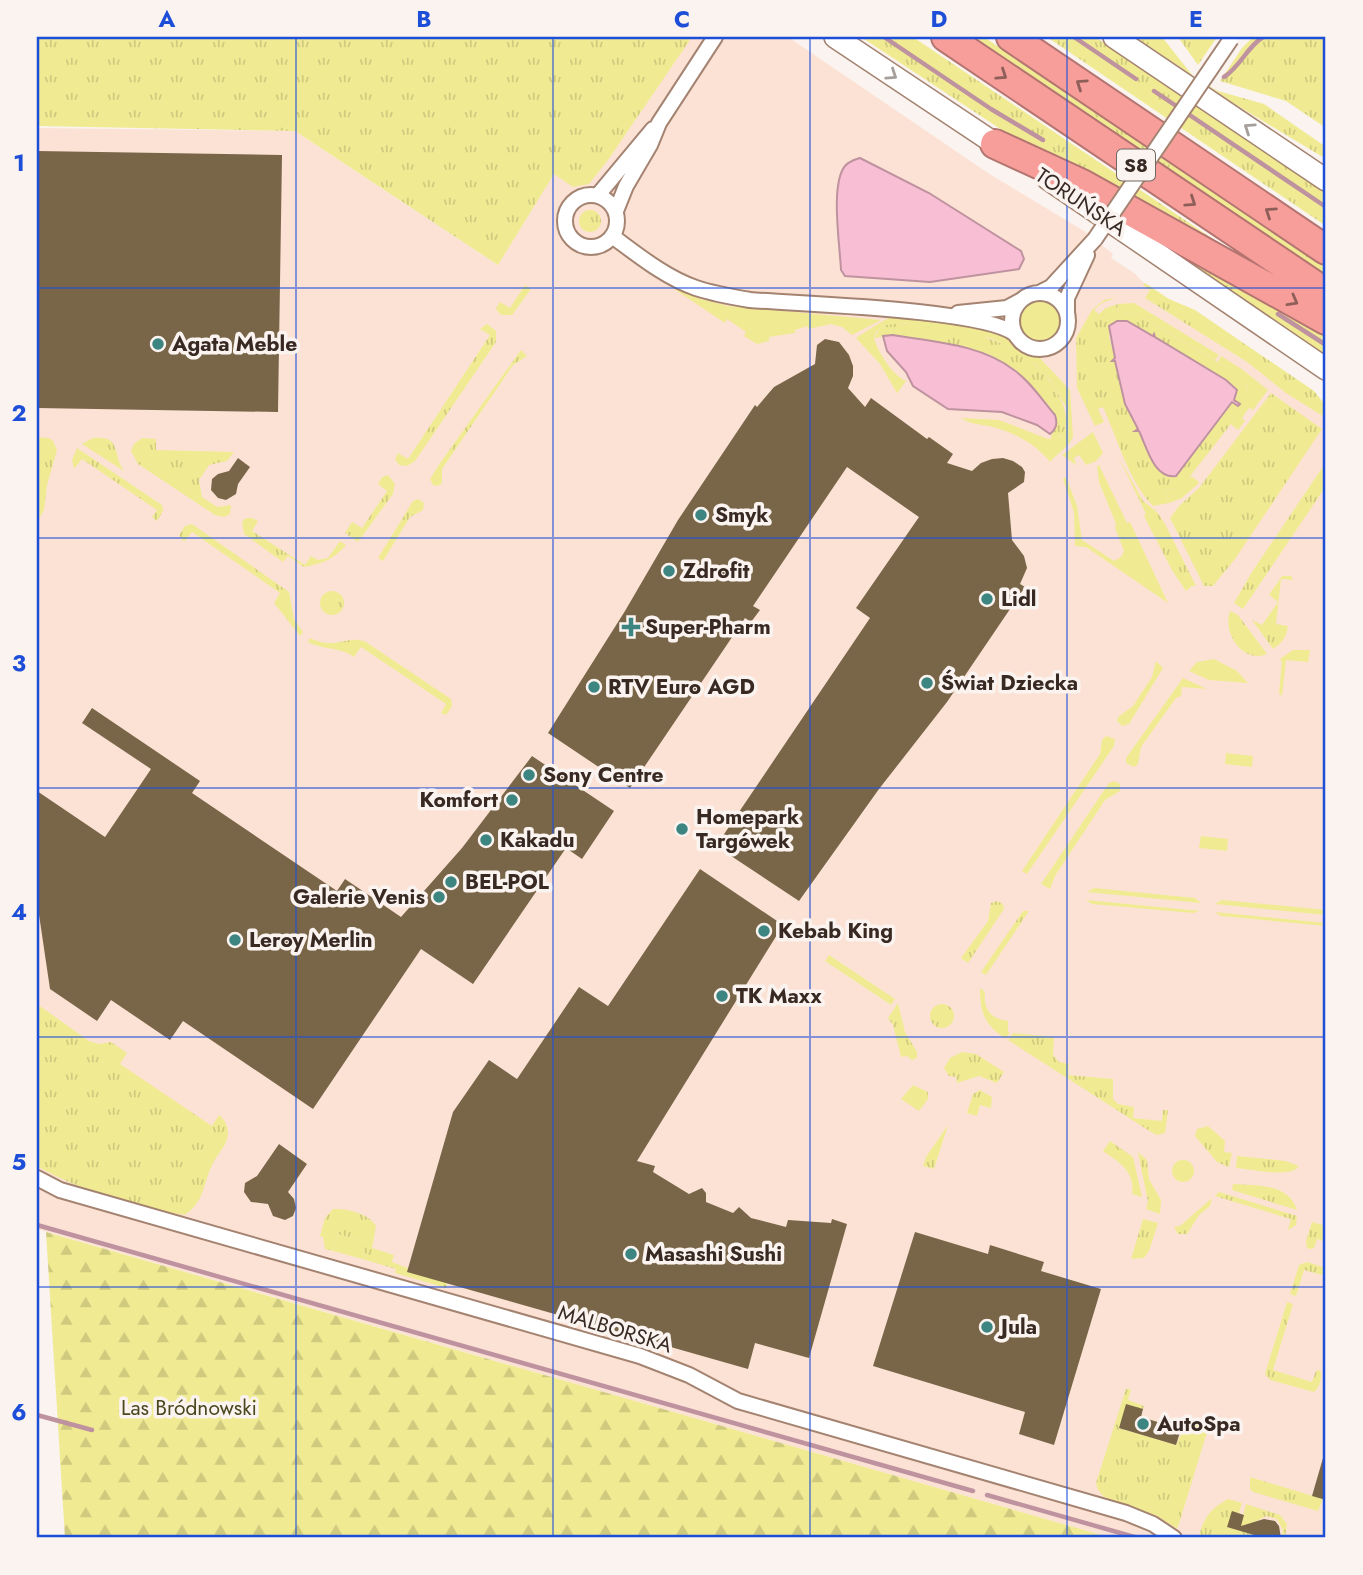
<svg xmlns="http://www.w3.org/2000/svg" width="1363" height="1575" font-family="Jost,sans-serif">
<defs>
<pattern id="grass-tufts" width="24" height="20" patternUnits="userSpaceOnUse" patternTransform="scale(1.75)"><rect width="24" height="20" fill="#f0eb93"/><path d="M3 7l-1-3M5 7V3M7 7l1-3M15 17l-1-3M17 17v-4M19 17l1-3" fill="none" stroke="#cfca7e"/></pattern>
<pattern id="forest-firs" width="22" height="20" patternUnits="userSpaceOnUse" patternTransform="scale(1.75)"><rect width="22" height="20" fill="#f0eb93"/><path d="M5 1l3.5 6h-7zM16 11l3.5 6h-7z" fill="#cfca7e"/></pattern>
</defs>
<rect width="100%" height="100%" fill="#faf3ef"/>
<path fill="#fce2d4" d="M689,37H788L988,173L1084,231L1113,254L1111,258L1134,273L1152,291L1326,414L1324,427L1326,429V1538H1112L37,1229V128L295,131L498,265L554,173Z"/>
<path fill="url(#grass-tufts)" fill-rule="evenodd" d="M37,37H692L608,160L589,184L573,187L554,174L498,265L295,131L37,126Z
M861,37H913L1262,272L1014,138Z
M973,37H984L1326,268V275Z
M1047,37H1095L1326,193V226Z
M1135,37H1162L1193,76Z
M1178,37H1217L1198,65Z
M1253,37H1326V128L1286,101L1220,81L1242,48Z
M1206,84L1218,91L1264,104L1326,147V159L1233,103Z
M579 221a11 11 0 1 1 22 0a11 11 0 1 1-22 0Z
M1124,222L1326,328V360Z
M1145,283L1169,299L1195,310L1314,391L1323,402L1326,418L1286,393L1247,362L1145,298L1150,290L1143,285Z
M525,285L531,289L512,315H501L496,309L500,302L510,308Z
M1117,297L1102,303L1094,310L1099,314L1106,308L1118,304L1117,311L1136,314L1240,375C1247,385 1252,394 1245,406L1187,480L1177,488L1164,489L1169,503L1153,506C1128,480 1118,440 1103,407L1098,409L1104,422L1095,426L1077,388L1076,338L1092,310L1104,300ZM1111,327L1153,336L1226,380L1236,388L1237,396L1234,400L1239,404L1233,402L1176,476L1169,477L1139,431L1125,404L1115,360L1112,361L1115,359L1109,337Z
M889,323C946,324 1022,335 1054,387C1061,400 1066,407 1066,422C1066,432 1061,438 1051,440L1055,415L1017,371L988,354L960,346L893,335L874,338L880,328Z
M487,324L496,331V342L415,461L407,466L399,465L395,459L398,453L408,459L490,335L480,329Z
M521,350L527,356L513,365L442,469V483L438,486L433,485L430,479L440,463Z
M1271,393L1322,429L1235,559L1213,586H1204L1170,518L1179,506L1199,488Z
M37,437L49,438L53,441L57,450L47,485L44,510L37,522Z
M93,438C122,435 112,454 124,471L82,444Z
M142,438L156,439V450L234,452L227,461L209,465L199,480L202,497L217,507L231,505L230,514L224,517L215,515L138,464L131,451L134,444Z
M77,448L162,505L163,511L157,521L152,517L157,510L82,459L74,469L72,460Z
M1118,456L1143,501L1157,512L1165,524L1196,586H1192L1186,591L1173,572L1144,516L1146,514Z
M1326,462V486L1243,609L1234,603L1252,572Z
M388,475L395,484L393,494L358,542L345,533L352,522L362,528L387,491L378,484L382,477Z
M418,499L424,503L423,510L410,517L383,561L378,558L413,501Z
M252,518L258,521L252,531L305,565L311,556L318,560L328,558L340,541L346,545C334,559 322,564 304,567L288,556L283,562L244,534L242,522L246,518Z
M192,524L289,592L294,619L303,632L300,636L274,603L280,593L192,532L184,542L179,535L185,526Z
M1282,576H1291L1293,580L1281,579L1276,624L1288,626C1286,638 1283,642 1273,649L1252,620L1262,625L1278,602L1269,595Z
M320 603a12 12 0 1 1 24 0a12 12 0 1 1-24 0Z
M1230,611L1238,615L1267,654C1243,664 1222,633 1230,611Z
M310,638C336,651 347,634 366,642L451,699L452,706L446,715L441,713L446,704L361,647L354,657C341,647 323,650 308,642Z
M997,901L1003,904L1004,909L968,963L961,958L988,921L991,903Z
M1023,911H1029L986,975L981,972Z
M829,955L895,999L891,1005L825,961Z
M980,988L985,992C983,1009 991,1019 1008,1021V1032L1010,1033L1006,1039C985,1025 980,1014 980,988Z
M898,1003L905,1032L917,1052V1058L912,1060L907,1056L901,1057L893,1025L888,1018Z
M930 1016a12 12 0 1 1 24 0a12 12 0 1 1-24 0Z
M37,1004L89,1041L99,1044L111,1042L127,1053L120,1064L212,1126L219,1115C225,1120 228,1126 228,1134C227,1146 218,1153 213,1163C203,1183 205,1201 185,1215C144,1210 73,1188 37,1166Z
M1013,1033L1054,1037L1053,1055L1059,1062L1069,1064L1068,1075L1113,1079V1099L1118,1104L1134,1107L1133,1118L1162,1121L1163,1110H1168L1165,1133L1157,1135L1151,1132L1008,1040Z
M962,1052L976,1054L1004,1072L997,1083L979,1076L957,1083L956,1077L949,1076L944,1068L950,1058Z
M913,1085L928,1092V1099L919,1111L901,1099Z
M980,1090L992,1097L991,1108L980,1105L977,1116L967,1113L973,1094Z
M948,1125L934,1169L923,1166L926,1157Z
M1208,1126L1225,1141L1224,1152L1232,1153L1229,1167L1217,1162L1195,1136L1197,1129Z
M1110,1141L1133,1157L1142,1197L1132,1194C1135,1171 1120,1163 1103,1151Z
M1138,1152L1147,1160L1149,1179L1161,1200L1160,1214L1146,1209L1148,1202Z
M1237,1156L1286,1161L1299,1166C1290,1179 1252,1169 1236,1168Z
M1233,1184C1256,1186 1288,1182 1297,1210L1232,1190Z
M1219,1192L1297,1216L1296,1225L1288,1230L1291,1219L1215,1196Z
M1212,1198L1210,1206L1199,1215L1187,1234H1178L1174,1227L1180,1226Z
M333,1209C347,1208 370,1214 376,1226L372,1248L394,1255L392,1262L447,1283L446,1288L395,1273L396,1269L366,1260L367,1254L363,1253L365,1242L338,1234L333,1251L325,1249L323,1237L320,1236L325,1218Z
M1143,1219L1158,1223L1149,1251L1144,1258L1131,1259Z
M1312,1222L1326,1226V1242L1317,1239L1314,1248L1310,1249L1307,1248L1306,1241Z
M1307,1262L1326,1268V1276L1304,1270L1296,1296L1290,1294L1299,1265Z
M1287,1302L1293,1304L1273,1370L1312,1382L1316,1371L1320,1370C1323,1376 1319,1389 1314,1392L1270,1380L1265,1374Z
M1126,1389H1131L1128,1400L1144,1406L1143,1409L1119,1428L1176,1445L1188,1419L1205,1423L1209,1412L1212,1416L1178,1527L1176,1528L1155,1515L1104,1497L1098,1490L1096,1483Z
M1250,1477L1323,1499L1318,1511L1253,1492L1250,1489Z
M1228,1499L1242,1503L1239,1513V1530L1246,1504L1280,1515L1287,1524L1285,1538H1281L1283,1530L1277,1519L1266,1516L1255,1522L1251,1533L1254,1538H1199C1202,1519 1211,1508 1228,1499Z"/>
<path fill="url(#forest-firs)" d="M46,1232L1112,1538H65Z"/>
<path fill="#f0eb93" d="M665,283L701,299L728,306L881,320L852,335L842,327L831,324L808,329L807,326L795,330V333L769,337V341L757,344L744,336L746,332L727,319L725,323Z
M1043,288C1086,298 1082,351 1035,353L1070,390L1073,436C1070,447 1057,453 1050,462C1036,444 1015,433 993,427C981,424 972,425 961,418L999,420L1048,439L1060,437L1066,427V407L1050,380L1035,364L1010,348L990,338L905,323L884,325L876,332L874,338C878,352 892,375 906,381L897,393L880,364L856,338C868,330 895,312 907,312L908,319H910V312L1008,325C1008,303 1020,289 1043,288Z
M1134,303L1219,355L1215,360L1136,314L1117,311L1118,304Z
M1221,356L1243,370L1268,390L1253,410L1249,408L1242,418L1245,421L1238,430L1231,424C1257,390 1254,384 1218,362Z
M1093,432L1103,453L1096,461L1086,465L1079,455L1074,458L1076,465L1062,455Z
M1099,465L1127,523L1130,522L1168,603L1086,547L1075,546L1074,512L1063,479L1066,477L1077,506L1082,540L1114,561L1121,557L1124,551L1115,528L1116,524L1099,482L1097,466Z
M1191,476L1199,482L1198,484L1182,498L1169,503L1164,489L1177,488Z
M1293,650H1310L1308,662L1286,660L1282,696L1279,693L1282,662L1280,659Z
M1214,659L1237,671L1248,683L1209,680L1189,671L1197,662Z
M1156,661L1163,668L1129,724L1122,726L1117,721L1118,717L1133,706L1152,677Z
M1183,678L1207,689L1182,687L1181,696L1176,698L1141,747L1138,764L1134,767L1126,763V758Z
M1106,736L1115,739L1114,746L1027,874L1022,871L1100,754L1102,740Z
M1226,753L1253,756L1252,767L1225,764Z
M1114,781L1120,784V791L1105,800L1055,876L1050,889L1041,884L1109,783Z
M1201,836L1228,839L1227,851L1199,848Z
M1094,888L1195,898L1201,903L1087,892Z
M1086,900L1200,911L1193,913L1092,904Z
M1222,900L1326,910V915L1215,904Z
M1215,912L1326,923V926L1221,916Z
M1172 1171a11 11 0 1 1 22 0a11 11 0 1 1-22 0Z
M338,1234L366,1242L363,1253L367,1254L366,1260L333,1251Z"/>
<path fill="#f8bed4" stroke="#be929f" stroke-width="2" d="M860,158L929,193L1021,251L1024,259L1019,269L930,282L845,276L841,270C840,246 830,184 845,166C849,161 854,160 860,158Z
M1117,321H1127L1153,336L1154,334L1155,337L1226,380L1237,390L1234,400L1240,404L1238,406L1232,402L1176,476C1154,479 1147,448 1139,431H1135L1138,429L1125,404L1115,361H1112L1115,358L1109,326Z
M893,335C934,342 980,344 1014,370C1030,381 1042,400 1055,415C1058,424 1056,429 1050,434L1037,425L1002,412L948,409L913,386L906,372L887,351L883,336Z"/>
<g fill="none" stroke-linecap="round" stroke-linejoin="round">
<path stroke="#be929f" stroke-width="4.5" d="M884,37L991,109L1043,140
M1074,37L1136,79
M1224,77C1240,67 1247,47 1263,37
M1154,91L1326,207
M1278,314L1326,345
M37,1225L973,1491
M37,1415L92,1430
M987,1495L1138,1538"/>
</g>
<path fill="#796649" d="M37,151L282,155L278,412L37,408Z
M825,339L839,342L849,355L853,366V376L848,388L865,407L871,398L927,439L929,437L953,454L947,463L972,471L981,463L992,459L1003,458L1013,461L1022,467L1025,472L1024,482L1008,493L1012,540L1024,556L1027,568L1020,584L1025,587L947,702L879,789L799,901L716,846L870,618L856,608L919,517L847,467L753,606L760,610L751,622L745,618L630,788L548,733L625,611L678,520L755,405L757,407L774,387L815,364L817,345Z
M238,458L250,467L238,484L236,494L226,500L218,498L211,490L212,479L218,474L229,471Z
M92,708L200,781L192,793L337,891L345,879L401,917L462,848L532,756L614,811L582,859L566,848L473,984L421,949L313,1109L183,1021L170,1040L111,1000L97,1021L50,989L37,901V791L105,837L151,769L82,723Z
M700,869L783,925L637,1161L655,1166L653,1172L689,1194L702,1188L706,1193V1202L733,1213L739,1207L751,1218L786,1227L788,1220L831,1223L832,1219L847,1224L809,1358L755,1343L748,1369L407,1272L453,1112L489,1060L517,1079L579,987L608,1006Z
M279,1144L307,1164L288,1192L294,1199L296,1208L293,1216L285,1220L273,1216L268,1204L251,1202L244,1192L245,1183L257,1176Z
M915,1232L988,1254L990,1245L1044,1262L1041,1271L1101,1289L1054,1445L1019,1434L1025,1412L873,1366Z
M1126,1404L1143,1409L1141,1417L1181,1429L1176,1445L1119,1428Z
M1323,1458H1326V1500L1312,1496Z
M1232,1511L1244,1515L1241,1526L1264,1519L1275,1521L1279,1526L1281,1538H1255L1254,1535L1227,1527Z"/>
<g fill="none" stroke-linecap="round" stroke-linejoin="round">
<defs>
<path id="street" d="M565 221a26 26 0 1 1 52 0a26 26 0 1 1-52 0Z
M598,195L653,129
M616,211L626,186L650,145L659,123L715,37
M612,236C638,255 666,278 696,288C714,294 732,297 750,300C799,304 984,309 1015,334
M1012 321a28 28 0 1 1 56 0a28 28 0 1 1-56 0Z
M1039,293L1051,287L1095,239
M1067,312V298L1087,255
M958,313L1007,308L1020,301
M37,1178L60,1190L640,1356L689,1375L738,1401L1126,1513L1153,1524L1174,1538"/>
<path id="secondary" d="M835,37L1006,151
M1114,37L1326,180
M1048,179L1326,369"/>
<path id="highway" d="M946,37L1326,293
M1011,37L1326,250
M995,144L1082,184L1326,320"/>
</defs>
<use href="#street" stroke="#a48371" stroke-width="18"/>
<use href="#secondary" stroke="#a48371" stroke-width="24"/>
<use href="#highway" stroke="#b47571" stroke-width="32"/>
<use href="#street" stroke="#fff" stroke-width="14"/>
<use href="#secondary" stroke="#fff" stroke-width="21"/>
<use href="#highway" stroke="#f79e9b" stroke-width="28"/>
<defs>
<path id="street-bridge" d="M1095,239L1231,39"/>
</defs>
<use href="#street-bridge" stroke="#a48371" stroke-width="18" stroke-linecap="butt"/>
<use href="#street-bridge" stroke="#fff" stroke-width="14"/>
</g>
<defs><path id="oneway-chevron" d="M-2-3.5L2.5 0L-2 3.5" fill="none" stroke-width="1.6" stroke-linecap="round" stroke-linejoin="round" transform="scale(1.75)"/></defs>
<g stroke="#a59f9c">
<use href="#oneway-chevron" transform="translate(892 75) rotate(34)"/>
<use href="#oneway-chevron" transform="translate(1249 128) rotate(-146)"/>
</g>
<g stroke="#8e5e59">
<use href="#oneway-chevron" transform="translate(1002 75) rotate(34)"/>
<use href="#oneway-chevron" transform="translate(1081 84) rotate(-146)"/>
<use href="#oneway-chevron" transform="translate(1191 202) rotate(34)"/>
<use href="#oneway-chevron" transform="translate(1270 212) rotate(-146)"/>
<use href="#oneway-chevron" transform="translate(1293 301) rotate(29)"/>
</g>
<path fill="none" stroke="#1d4ed8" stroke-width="2" stroke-opacity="0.55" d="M296,37V1538M553,37V1538M810,37V1538M1067,37V1538M37,288H1326M37,538H1326M37,788H1326M37,1037H1326M37,1287H1326"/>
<g fill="#3d8580" stroke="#faf3ef" stroke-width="2.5">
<circle cx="158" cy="344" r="7"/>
<circle cx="701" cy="515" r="7"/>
<circle cx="669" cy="571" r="7"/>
<circle cx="987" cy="599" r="7"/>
<path d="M627.5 616.5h7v7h7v7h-7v7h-7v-7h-7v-7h7z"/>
<circle cx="927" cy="683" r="7"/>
<circle cx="594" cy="687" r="7"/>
<circle cx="529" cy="775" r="7"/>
<circle cx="512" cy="800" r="7"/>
<circle cx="682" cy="829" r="7"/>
<circle cx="486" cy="840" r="7"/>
<circle cx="451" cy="882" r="7"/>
<circle cx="439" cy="897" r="7"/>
<circle cx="764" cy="931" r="7"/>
<circle cx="235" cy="940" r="7"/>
<circle cx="722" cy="996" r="7"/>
<circle cx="631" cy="1254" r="7"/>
<circle cx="987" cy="1327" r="7"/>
<circle cx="1143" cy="1424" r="7"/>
</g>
<g text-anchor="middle" stroke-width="7" stroke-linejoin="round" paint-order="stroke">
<rect fill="#faf3ef" stroke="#726660" stroke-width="2" x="1117" y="149.5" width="38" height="31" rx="5"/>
<g font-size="19" font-weight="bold" fill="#382a23">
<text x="1136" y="172">S8</text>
</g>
<g font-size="21" fill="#382a23" stroke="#faf3ef">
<text transform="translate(1081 202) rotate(34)" y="7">TORUŃSKA</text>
<text transform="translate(615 1329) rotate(17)" y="7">MALBORSKA</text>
</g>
<g font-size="21" font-weight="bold" fill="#382a23" stroke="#faf3ef" text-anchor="start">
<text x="172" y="351">Agata Meble</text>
<text x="715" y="522">Smyk</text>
<text x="683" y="578">Zdrofit</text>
<text x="1001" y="606">Lidl</text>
<text x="645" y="634">Super-Pharm</text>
<text x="941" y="690">Świat Dziecka</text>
<text x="608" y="694">RTV Euro AGD</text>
<text x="543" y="782">Sony Centre</text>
<text x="498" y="807" text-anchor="end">Komfort</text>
<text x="696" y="824">Homepark<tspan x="696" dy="24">Targówek</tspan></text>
<text x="500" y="847">Kakadu</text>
<text x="465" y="889">BEL-POL</text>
<text x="425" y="904" text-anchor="end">Galerie Venis</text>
<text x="778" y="938">Kebab King</text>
<text x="249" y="947">Leroy Merlin</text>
<text x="736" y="1003">TK Maxx</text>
<text x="645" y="1261">Masashi Sushi</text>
<text x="1001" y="1334">Jula</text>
<text x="1157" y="1431">AutoSpa</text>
</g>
<g font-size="21" fill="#49471e" stroke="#faf3ef">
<text x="189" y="1415">Las Bródnowski</text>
</g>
</g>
<rect width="1363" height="1575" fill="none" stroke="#faf3ef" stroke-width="77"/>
<rect x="38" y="38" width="1286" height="1498" fill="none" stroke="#1d4ed8" stroke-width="2.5"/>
<g font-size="23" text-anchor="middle" font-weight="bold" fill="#1d4ed8">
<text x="167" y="27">A</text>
<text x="424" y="27">B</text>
<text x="682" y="27">C</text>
<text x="939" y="27">D</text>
<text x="1196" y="27">E</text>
<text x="19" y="171">1</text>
<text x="19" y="421">2</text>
<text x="19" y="671">3</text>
<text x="19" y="920">4</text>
<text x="19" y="1170">5</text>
<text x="19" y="1420">6</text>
</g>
</svg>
